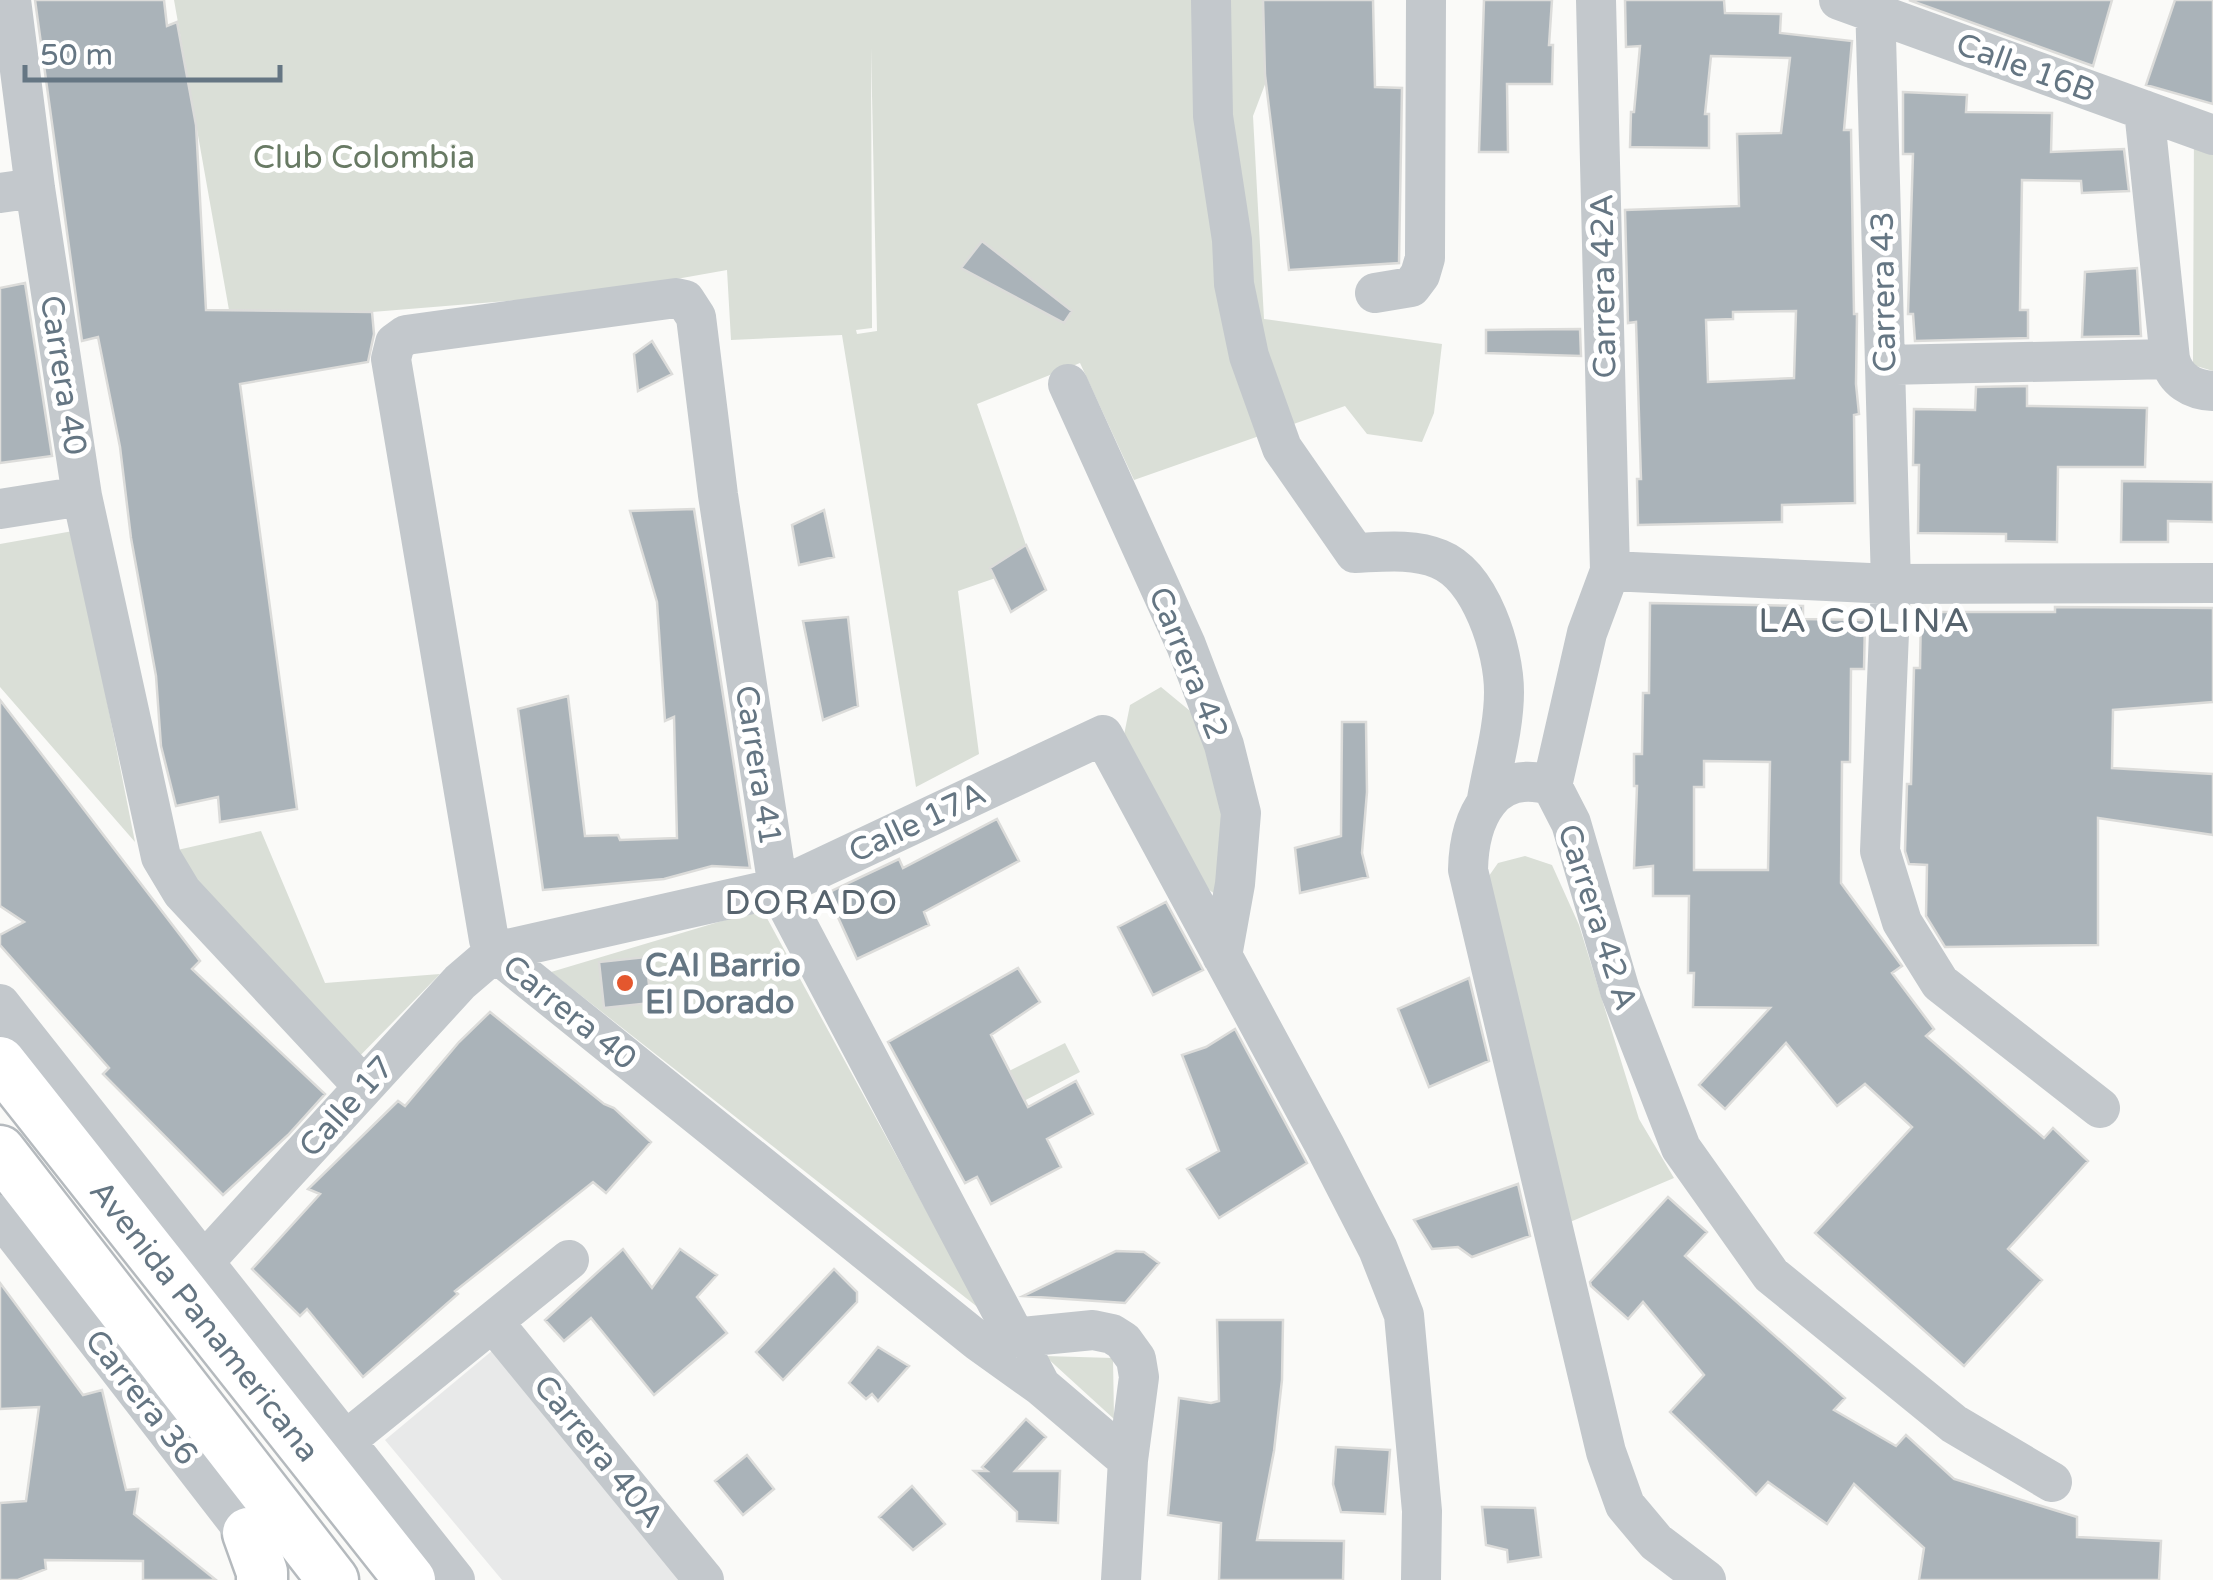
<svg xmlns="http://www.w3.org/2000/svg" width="2213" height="1580" font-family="'Varela Round',sans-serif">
<rect width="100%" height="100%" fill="#fafaf8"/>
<path fill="#e8e9e9" d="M493,1350L680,1580H502L385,1440Z"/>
<path fill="#dadfd7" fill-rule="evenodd" d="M174,0H1297L1253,116L1264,319L1442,344L1434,413L1422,442L1367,434L1345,406L1134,480L1080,363L977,404L1033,565L958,591L979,754L916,787L842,335L731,340L727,270L592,294L372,312L229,310ZM871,48L877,331L857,334L856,330L872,328Z
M2194,124L2213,127V371L2193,365Z
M73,531L135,842L0,687V544Z
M1161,687L1201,720L1227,804L1222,899L1195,880L1123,740L1130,705Z
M261,831L325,983L440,974L350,1066L164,853Z
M1525,856L1552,865L1579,925L1639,1119L1674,1178L1570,1222L1484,883L1498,863Z
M762,909L980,1309L551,972Z
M1065,1043L1080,1072L1014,1106L999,1076Z
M1045,1356L1113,1358L1114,1419Z"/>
<path fill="#aab3b9" stroke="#dcdcda" stroke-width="2.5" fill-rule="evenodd" d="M35,0H164L167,26L177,22L196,125L206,310L372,312L374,334L368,362L240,384L297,809L220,822L218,797L176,806L161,746L156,676L131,538L120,447L98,337L82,341Z
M1263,0H1373L1375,87L1402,88L1399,263L1289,270L1265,75Z
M1484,0H1552L1549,45H1553L1552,84H1507L1508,152H1479Z
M1625,0H1724L1725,13L1781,14L1780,33L1852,41L1844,130H1851L1854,314H1857L1856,384L1859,414L1854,415L1855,503L1782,505V522L1638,525L1637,479H1641L1636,322L1628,323L1625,210L1739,206L1737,134L1781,133L1790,58L1711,56L1705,114H1709V148L1630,147L1631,112H1634L1640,46L1626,47ZM1796,311L1794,378L1708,382L1706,320L1733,319V312Z
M1909,0H2112L2093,66Z
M2175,0H2213V104L2146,85Z
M1903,92L1967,95L1966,112L2052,113L2051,152L2124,149L2129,191L2082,193L2081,181L2022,180L2020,310H2028V338L1915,341L1913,314H1908L1913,154H1903Z
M982,241L1072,311L1064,323L961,268Z
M2137,268L2141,336L2082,337L2085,272Z
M25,283L52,456L0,463V288Z
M1580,329L1581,356L1486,353V330Z
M652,341L672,374L638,391L634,354Z
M2027,386V406L2147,408L2145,467H2058L2057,542L2006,541V534L1918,533L1919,465H1913L1914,409L1975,410L1976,387Z
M2122,481L2213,482V522L2168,521V542H2121Z
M694,509L750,868L712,866L664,879L543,890L518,709L568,696L585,836L618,835L620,840L677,838L674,717L665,721L657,602L630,511Z
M824,510L834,557L799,565L792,525Z
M1026,545L1046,590L1011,612L990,568Z
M1650,603L1803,606V619L1865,620L1864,669H1851L1850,762H1842L1841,883L1902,966L1892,973L1934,1029L1926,1036L2044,1138L2053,1128L2088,1161L2008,1249L2042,1280L1964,1366L1815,1233L1912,1127L1865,1084L1837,1106L1786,1043L1725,1109L1699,1085L1770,1008L1693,1007L1694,973H1688L1689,896H1653V866L1634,868L1637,786H1634V754H1642L1643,693H1649ZM1704,761L1770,762L1768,870H1694V787H1704Z
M2055,607L2213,608V702L2113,710L2112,768L2213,774V835L2098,818V945L1945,947L1926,916L1927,865L1909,864L1905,851L1907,784H1911L1914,668H1920L1921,612H2055Z
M848,617L858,706L823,720L803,621Z
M0,700L200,961L192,969L325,1094L288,1135L223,1195L103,1074L109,1068L0,945V935L24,922L0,906Z
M1342,722H1366L1367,792L1362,853L1368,877L1300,893L1295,848L1341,836Z
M997,819L1019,861L924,912L929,925L857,959L827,893L899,859L903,868Z
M1166,902L1203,970L1153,995L1118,927Z
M646,957L651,1003L604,1008L599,962Z
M1018,968L1040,1002L991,1035L1028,1107L1076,1081L1093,1114L1047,1139L1061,1167L991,1204L977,1177L965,1183L888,1042Z
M1469,978L1489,1061L1429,1087L1398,1009Z
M490,1012L604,1104L614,1108L651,1142L606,1193L593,1182L455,1291L458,1294L363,1377L307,1309L300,1316L252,1269L320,1194L308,1189L398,1101L405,1106L459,1042Z
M1235,1029L1307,1163L1219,1218L1187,1169L1219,1151L1182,1055L1206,1047Z
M1518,1184L1530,1236L1472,1257L1458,1247L1432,1249L1414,1220Z
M1668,1197L1707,1232L1685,1256L1845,1398L1834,1410L1896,1446L1906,1435L1954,1479L2077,1517V1537L2161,1541L2159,1580H1919L1924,1548L1854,1484L1827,1524L1768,1482L1756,1495L1670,1412L1704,1375L1643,1302L1628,1319L1591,1286L1590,1282Z
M623,1249L652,1288L680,1249L717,1275L697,1297L727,1333L654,1395L591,1318L564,1341L545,1320Z
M1116,1251L1144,1252L1159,1263L1125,1303L1023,1296Z
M834,1269L857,1292V1302L783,1380L756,1352Z
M0,1283L83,1395L102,1390L126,1490L138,1489L134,1514L216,1580H143V1561L45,1560L46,1569L18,1580H0V1503L26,1501L39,1407L0,1409Z
M1217,1320H1283L1282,1380L1274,1451L1257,1540L1344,1541L1343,1580H1219L1221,1523L1168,1515L1179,1398L1211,1403L1219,1401Z
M878,1347L909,1366L878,1401L872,1394L866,1399L849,1383Z
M1026,1419L1046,1437L1015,1471H1060L1058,1523L1017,1521V1512L974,1471H987L982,1467Z
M1336,1447L1390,1450L1385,1514L1341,1512L1333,1484Z
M747,1455L774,1489L743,1515L715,1481Z
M912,1486L945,1524L913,1550L879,1517Z
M1482,1507L1535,1508L1541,1557L1508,1562L1507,1550L1486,1545Z"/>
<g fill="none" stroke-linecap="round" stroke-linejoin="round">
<defs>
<g id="major">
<path id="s1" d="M0,1062L410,1580"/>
<path d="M0,1151L333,1580"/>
<path d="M248,1533L262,1572V1580"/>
</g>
</defs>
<use href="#major" stroke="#b5babe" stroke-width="55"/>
<path stroke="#c3c8cc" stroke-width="40" d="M11,0L35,188L82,496L161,857L182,892L364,1087
M1211,0L1213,116L1232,240L1234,284L1249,356L1282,448L1355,553C1381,552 1413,548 1439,559C1481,576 1504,650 1504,692C1504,727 1493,765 1487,799
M1839,0L2213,135
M1875,0L1891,584L1880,851L1902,922L1940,983L2100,1108
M2144,110L2170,359C2175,380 2192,390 2213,391
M0,193L35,188
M1375,293L1411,287L1420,275L1425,258L1426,0
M1885,365L2170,359
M1068,384L1186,645L1224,745L1241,813L1235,884L1222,956
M0,509L82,496
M1610,571L1891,584L2213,583
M1552,786L1587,633L1610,571L1596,0
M0,1004L455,1580
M0,1215L264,1556
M202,1264L460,982L495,952L778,888L1103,735L1325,1146L1378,1249L1404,1315L1422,1511L1421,1580
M493,1322L704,1580
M992,1340L1093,1330L1112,1334L1123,1341L1136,1359L1139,1377L1128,1460L1121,1580
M1041,1386L778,888L718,495L696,317L685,300L676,298L406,335L395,343L391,359L489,940L495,952L978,1341L1041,1386L1128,1460
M344,1442L569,1260
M1706,1580L1656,1542L1625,1505L1606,1452L1468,870C1469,819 1492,766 1552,786L1571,823L1620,991L1681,1148L1771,1275L1954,1424L2052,1482"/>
<use href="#major" stroke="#fff" stroke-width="50"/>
</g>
<circle fill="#e4572e" stroke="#fff" stroke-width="4" cx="625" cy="983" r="10"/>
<g text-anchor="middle" stroke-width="10" stroke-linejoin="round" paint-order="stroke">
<g font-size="32" fill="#657683" stroke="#fff">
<text transform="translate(2026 67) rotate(20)" y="11">Calle 16B</text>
<text transform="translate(1603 286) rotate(-91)" y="11">Carrera 42A</text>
<text transform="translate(1883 292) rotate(-91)" y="11">Carrera 43</text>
<text transform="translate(64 375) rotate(81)" y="11">Carrera 40</text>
<text transform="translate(1189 663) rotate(68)" y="11">Carrera 42</text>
<text transform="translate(759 765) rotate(81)" y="11">Carrera 41</text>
<text transform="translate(917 822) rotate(-25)" y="11">Calle 17A</text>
<text transform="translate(1598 917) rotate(72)" y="11">Carrera 42 A</text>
<text transform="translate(570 1012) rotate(39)" y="11">Carrera 40</text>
<text transform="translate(346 1106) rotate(-48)" y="11">Calle 17</text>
<text dy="11" stroke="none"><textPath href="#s1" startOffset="330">Avenida Panamericana</textPath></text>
<text transform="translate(142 1397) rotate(52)" y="11">Carrera 36</text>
<text transform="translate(599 1451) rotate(51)" y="11">Carrera 40A</text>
</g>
<g font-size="32" fill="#687a64" stroke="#fff">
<text x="364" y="168">Club Colombia</text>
</g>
<g font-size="32" font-weight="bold" fill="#657683" stroke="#fff" text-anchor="start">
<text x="645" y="976">CAI Barrio<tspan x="645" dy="37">El Dorado</tspan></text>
</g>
<g font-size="35" letter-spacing="2.5" fill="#57646e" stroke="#fff">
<text x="1865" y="632">LA COLINA</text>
<text x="812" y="914">DORADO</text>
</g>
</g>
<path d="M25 65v15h255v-15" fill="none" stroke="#657683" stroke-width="5"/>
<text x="40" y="65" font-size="30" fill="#657683" stroke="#ffffff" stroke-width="8" paint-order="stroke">50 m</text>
</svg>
